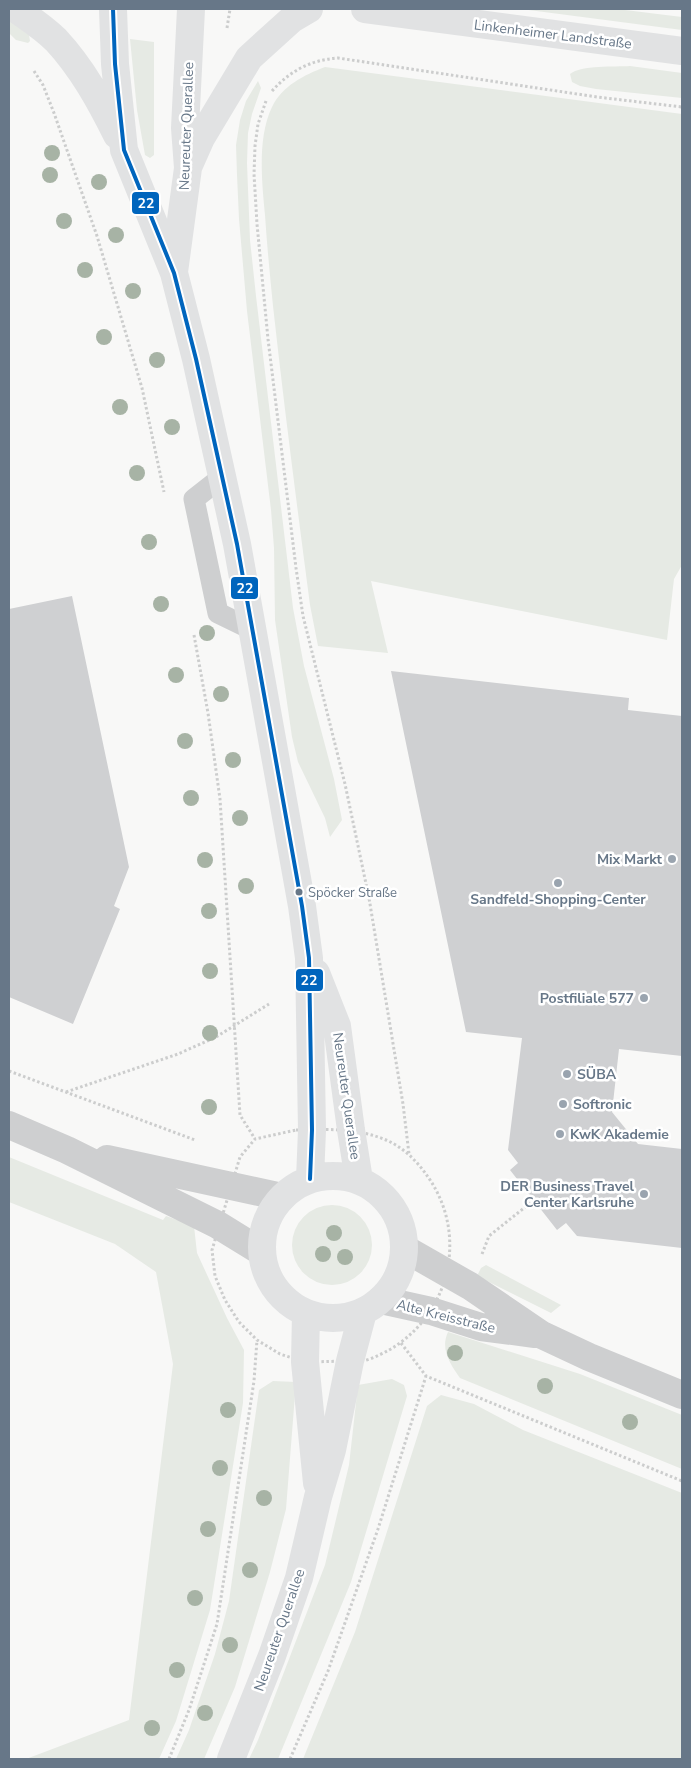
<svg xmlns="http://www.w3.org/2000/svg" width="691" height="1768" font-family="'Nunito Sans',sans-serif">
<rect width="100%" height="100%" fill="#f8f8f7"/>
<path fill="#e6eae4" d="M521,9H617L682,17V30Z
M9,20L29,35L30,41L28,43L16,40L9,33Z
M130,39L154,42V155L150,158L145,155L137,110Z
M630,66L682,73V98L596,89L580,86L572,82L570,74C581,65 615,67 630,66Z
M325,67L682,114V565L674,579L667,640L371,581L388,653L318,646L310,605C297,506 284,406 273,306C270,276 267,246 265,215C262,183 257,138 272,107C282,86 304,75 325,67Z
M258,81L261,88L252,114L248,133L247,163L250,240L256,296L293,608L304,666L334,779L342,820L330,837L325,818L298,762L292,737L275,620L274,548L271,510L247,311L239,219L237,175L236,145L240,120L246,101Z
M9,1157L163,1220L166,1216L194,1226L197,1253L227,1318L244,1350L243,1403L210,1610L176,1721L159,1759H26L129,1720L173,1364L156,1272L115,1244L9,1202Z
M292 1245a40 40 0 1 1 80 0a40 40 0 1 1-80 0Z
M486,1265L561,1305L551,1313L477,1276L481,1268Z
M448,1332L580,1374L682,1415V1469L460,1378C450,1364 440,1349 448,1332Z
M392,1379L404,1385L407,1396L351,1582L278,1759H249L258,1740L325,1565L349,1465L358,1385Z
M273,1381L296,1382L286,1509L270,1572L235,1687L204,1759H176L189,1730L215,1654L229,1601L259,1390Z
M441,1395L474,1404L523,1430L682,1493V1759H303L355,1632L427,1406Z"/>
<path fill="#cfd0d2" d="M72,596L129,867L114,906L120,909L73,1024L9,997V609Z
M391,671L629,698L628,710L682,716V1056L619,1049L612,1112L638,1144L682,1149V1248L577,1236L566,1223L557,1230L510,1170L518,1163L508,1150L522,1038L466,1032Z"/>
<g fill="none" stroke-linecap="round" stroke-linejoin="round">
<path stroke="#cccdcd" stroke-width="3" stroke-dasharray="2.5 2.5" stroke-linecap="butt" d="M227,28L230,9
M34,71L43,85L54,113L97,236L142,388L164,492
M272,91C290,71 310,60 338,58L597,97L682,107
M266,101L258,124L255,146L254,174L257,224L268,339L296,568L303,616L345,784L369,898L403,1104L409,1154
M194,635L208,713L220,799L240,1115L255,1139
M9,1071L195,1140
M66,1092L178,1054L216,1037L269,1004
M296,1130C326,1129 358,1128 386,1140C403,1147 418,1162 428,1177C469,1235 450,1315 389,1350C378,1356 362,1364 350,1361L305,1362L280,1354L257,1340L239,1322L225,1300L215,1276L212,1250L240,1157L255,1139Z
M482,1254L489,1236L534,1200
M401,1343L426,1376L682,1481
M169,1759L189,1710L217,1624L254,1381L257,1340
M290,1759L328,1671L378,1529L426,1376"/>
<path stroke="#cecfd0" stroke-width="21" d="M222,477L194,499L218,613L253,630"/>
<path stroke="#cecfd0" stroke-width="28" d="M9,1125L67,1150L218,1225L262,1252
M107,1159L282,1197
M405,1249L470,1286L542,1335L589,1357L682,1395
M381,1300L431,1311L481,1327L535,1334"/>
<path stroke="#e1e2e3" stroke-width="28" d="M16,9C30,19 44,28 56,40C82,68 100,101 117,135
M113,9L115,64L124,150L174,273L196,359L237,544L302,906L309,958L312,1130L310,1179
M189,165L201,138L249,58L292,19L309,9
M174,272L188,168L185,128L191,9
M316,973L337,1026L351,1130L359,1180
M262 1247a71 71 0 1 1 142 0a71 71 0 1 1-142 0Z
M306,1313L305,1362L317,1483
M231,1759L272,1656L299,1578L318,1497L332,1450L350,1361L363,1312"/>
<path stroke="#e1e2e3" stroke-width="28" d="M365,9L682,51"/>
<defs>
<path id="bus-1" d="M113,9L115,64L124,150L174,273L196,359L237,544L302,906L309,958L312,1130L310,1179"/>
</defs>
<use href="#bus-1" stroke="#fff" stroke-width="8"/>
<use href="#bus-1" stroke="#0065bd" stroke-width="4"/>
</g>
<g fill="#a7b3a5">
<circle cx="52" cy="153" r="8"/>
<circle cx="50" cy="175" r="8"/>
<circle cx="99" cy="182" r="8"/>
<circle cx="64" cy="221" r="8"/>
<circle cx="116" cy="235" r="8"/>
<circle cx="85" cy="270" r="8"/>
<circle cx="133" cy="291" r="8"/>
<circle cx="104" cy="337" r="8"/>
<circle cx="157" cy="360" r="8"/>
<circle cx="120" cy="407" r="8"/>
<circle cx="172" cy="427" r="8"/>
<circle cx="137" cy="473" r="8"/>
<circle cx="149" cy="542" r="8"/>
<circle cx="161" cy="604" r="8"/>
<circle cx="207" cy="633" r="8"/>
<circle cx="176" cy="675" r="8"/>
<circle cx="221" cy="694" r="8"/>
<circle cx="185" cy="741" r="8"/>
<circle cx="233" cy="760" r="8"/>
<circle cx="191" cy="798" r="8"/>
<circle cx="240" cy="818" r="8"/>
<circle cx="205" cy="860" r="8"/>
<circle cx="246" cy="886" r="8"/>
<circle cx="209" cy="911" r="8"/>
<circle cx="210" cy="971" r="8"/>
<circle cx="210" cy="1033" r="8"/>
<circle cx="209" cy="1107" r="8"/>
<circle cx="334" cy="1233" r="8"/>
<circle cx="323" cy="1254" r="8"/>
<circle cx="345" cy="1257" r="8"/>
<circle cx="455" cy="1353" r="8"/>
<circle cx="545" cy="1386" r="8"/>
<circle cx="228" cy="1410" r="8"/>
<circle cx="630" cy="1422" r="8"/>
<circle cx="220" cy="1468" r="8"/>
<circle cx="264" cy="1498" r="8"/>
<circle cx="208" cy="1529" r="8"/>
<circle cx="250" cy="1570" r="8"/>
<circle cx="195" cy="1598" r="8"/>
<circle cx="230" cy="1645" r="8"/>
<circle cx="177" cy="1670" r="8"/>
<circle cx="205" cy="1713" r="8"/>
<circle cx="152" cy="1728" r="8"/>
</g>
<g fill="#9aa4af" stroke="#fff" stroke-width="2">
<circle cx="672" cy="859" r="5"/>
<circle cx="558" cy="883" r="5"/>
<circle cx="644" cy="998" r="5"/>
<circle cx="567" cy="1074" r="5"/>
<circle cx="563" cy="1104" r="5"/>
<circle cx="560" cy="1134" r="5"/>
<circle cx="644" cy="1194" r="5"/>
</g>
<circle fill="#677788" stroke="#fff" stroke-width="2" cx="299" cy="892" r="4.5"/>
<g text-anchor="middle" stroke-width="5" stroke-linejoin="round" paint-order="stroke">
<g font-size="13" fill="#677788" stroke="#fff" text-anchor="start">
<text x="308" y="897">Spöcker Straße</text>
</g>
<g font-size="14" fill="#677788" stroke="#fff">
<text transform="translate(553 34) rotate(7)" y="5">Linkenheimer Landstraße</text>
<text transform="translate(186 126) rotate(-88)" y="5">Neureuter Querallee</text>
<text transform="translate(347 1096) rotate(82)" y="5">Neureuter Querallee</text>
<text transform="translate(446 1316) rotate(14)" y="5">Alte Kreisstraße</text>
<text transform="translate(279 1630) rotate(-71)" y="5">Neureuter Querallee</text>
</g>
<g font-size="14" font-weight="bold" fill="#677788" stroke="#fff" text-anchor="end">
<text x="662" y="864">Mix Markt</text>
<text x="558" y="904" text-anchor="middle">Sandfeld-Shopping-Center</text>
<text x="634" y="1003">Postfiliale 577</text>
<text x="577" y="1079" text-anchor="start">SÜBA</text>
<text x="573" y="1109" text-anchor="start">Softronic</text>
<text x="570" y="1139" text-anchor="start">KwK Akademie</text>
<text x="634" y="1191">DER Business Travel<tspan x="634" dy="16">Center Karlsruhe</tspan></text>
</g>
</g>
<g stroke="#fff" stroke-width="2">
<rect x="131" y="191" width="29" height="24" rx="5" fill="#0065bd"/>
<rect x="230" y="576" width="29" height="24" rx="5" fill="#0065bd"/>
<rect x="295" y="968" width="29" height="24" rx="5" fill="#0065bd"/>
</g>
<g font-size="14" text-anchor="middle" font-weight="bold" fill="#fff">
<text x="146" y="208">22</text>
<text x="245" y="593">22</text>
<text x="309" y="985">22</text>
</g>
<rect width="691" height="1768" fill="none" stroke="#677788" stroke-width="20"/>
</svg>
